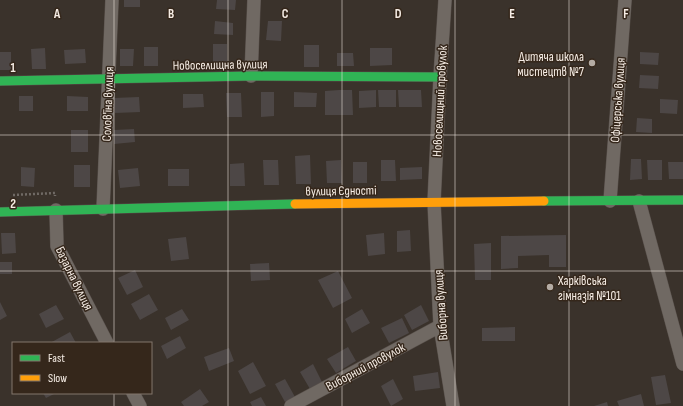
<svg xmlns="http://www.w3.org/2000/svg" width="683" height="406" font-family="'Sofia Sans Condensed',sans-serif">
<rect width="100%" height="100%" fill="#3a322b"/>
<path fill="#4d4746" d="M124,0H140V7H124Z
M217,0H236L235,10L216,9Z
M215,21L233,23V35L214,34Z
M268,21H282L281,41L266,40Z
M213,44H227V66H213Z
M304,45H319V67H304Z
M144,47H158V66H144Z
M45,48L46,69H32L31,49Z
M370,48H392V65L370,66Z
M85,49L86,63L65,64L64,50Z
M120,49H134L133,66H120Z
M0,52H11V70H0Z
M640,52L659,53L658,65L640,64Z
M337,53H353L354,66H337Z
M640,75L659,76L658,89L639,88Z
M339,90H352L353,115H325V91Z
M376,90V107L359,108V91Z
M378,90H396V107H379Z
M398,90H421L422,107H399Z
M261,92H274V116L261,117Z
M294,92L317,93L316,107H294Z
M226,93H241L242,117H227Z
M183,94H203L204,107L183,108Z
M19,96H33V111H19Z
M67,96L88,97V111H67Z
M139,97L140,112L115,113L114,98Z
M660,99L678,100L677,114L660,113Z
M637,118L652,119V133L636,132Z
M134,129L135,142L114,144V130Z
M71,130H88V152H71Z
M310,155L311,184H296L295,156Z
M631,159H641L642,179L630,180Z
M263,160H278L279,185H264Z
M341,160L342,183H327L326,161Z
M381,160H395L396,181H381Z
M647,160H662V180H648Z
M353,162H367V183H353Z
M668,162H683V179H669Z
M244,163L245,186H230V164Z
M74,165H90V187H74Z
M21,167L35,168L34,187L21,186Z
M422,167V179L400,180V168Z
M138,168L140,186L120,188L118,170Z
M168,169H189V186H168Z
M410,230L411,251L397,252V231Z
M1,233H15L16,253L2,254Z
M384,233L385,254L368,256L366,235Z
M566,235V267H549V255L518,256V268L501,269V236Z
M186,237L189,259L171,261L168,239Z
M491,243V280H475L474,244Z
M0,262H12V274H0Z
M269,263L270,280L251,281L250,264Z
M135,270L143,287L127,295L118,278Z
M338,271L352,298L333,308L318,280Z
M149,294L158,310L140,320L131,304Z
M0,302L7,316L0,320Z
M56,305L64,319L46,328L39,314Z
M421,305L429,321L412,330L404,315Z
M182,309L189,320L171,330L165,318Z
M362,309L370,323L352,333L345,319Z
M402,318L409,333L389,343L381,328Z
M515,327V341H482V328Z
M70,332L76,343H50Z
M180,336L186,348L167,359L161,346Z
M348,347L356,361L336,373L327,359Z
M229,348L234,361L209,371L204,357Z
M253,362L266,386L250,394L238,371Z
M313,364L322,382L310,389L300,372Z
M438,372L440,388L415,391L413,376Z
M665,375L671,403L656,405L651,377Z
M285,379L295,397L285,402L275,384Z
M393,379L403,399L391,406L381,386Z
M200,389L209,402L202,406H184L181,402Z
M43,393H56L46,398Z
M641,394L644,406H619L617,401Z
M261,397L266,406H252L250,402Z
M607,402L608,406H594Z"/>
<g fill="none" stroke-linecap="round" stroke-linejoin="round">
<defs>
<path id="street" d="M445,0L440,77L434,202L440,326L453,406
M251,76L254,0
M610,201L625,0
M639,201L683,364
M103,209L112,0
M56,210L57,246L107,343
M133,393L140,406
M291,406L440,326"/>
<path id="fast" d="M0,81L251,76L440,77
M544,201L683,200
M0,212L295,204"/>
<path id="slow" d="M295,204L544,201"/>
</defs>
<use href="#street" stroke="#58504b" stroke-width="14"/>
<use href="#fast" stroke="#58504b" stroke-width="10"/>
<use href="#slow" stroke="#58504b" stroke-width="10"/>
<path stroke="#706a65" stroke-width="2.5" stroke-dasharray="2 2" stroke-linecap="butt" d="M13,195L55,193V196"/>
<use href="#street" stroke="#706963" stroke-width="13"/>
<use href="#fast" stroke="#30b455" stroke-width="9"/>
<use href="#slow" stroke="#ff9f0a" stroke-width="9"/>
</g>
<path fill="none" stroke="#f6ede5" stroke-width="1" stroke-opacity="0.55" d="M114,0V343M228,0V406M342,0V406M455,0V406M569,0V406M0,135H683M0,271H683M114,393V406"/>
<g fill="#b4aca4" stroke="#35271b" stroke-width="1.5">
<circle cx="592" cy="63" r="4"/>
<circle cx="550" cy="287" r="4"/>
</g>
<g text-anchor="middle" stroke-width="3" stroke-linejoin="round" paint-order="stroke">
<g font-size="13" fill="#f6ede5" stroke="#35271b" text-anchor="end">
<text x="584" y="61">Дитяча школа<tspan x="584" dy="15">мистецтв №7</tspan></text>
<text x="558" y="285" text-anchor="start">Харківська<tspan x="558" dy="15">гімназія №101</tspan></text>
</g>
<g font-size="13" fill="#f6ede5" stroke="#35271b">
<text transform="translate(220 64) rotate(-1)" y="5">Новоселищна вулиця</text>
<text transform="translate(617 100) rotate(-86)" y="5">Офіцерська вулиця</text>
<text transform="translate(439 101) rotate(-87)" y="5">Новоселищний провулок</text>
<text transform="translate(107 104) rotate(-88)" y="5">Солов'їна вулиця</text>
<text transform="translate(341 190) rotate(-1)" y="5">вулиця Єдності</text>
<text transform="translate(75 278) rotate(64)" y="5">Базарна вулиця</text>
<text transform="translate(440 305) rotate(-94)" y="5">Виборна вулиця</text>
<text transform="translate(365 366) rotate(-28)" y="5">Виборний провулок</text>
</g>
</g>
<g font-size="13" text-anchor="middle" font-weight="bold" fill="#f6ede5" stroke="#35271b" stroke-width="3" stroke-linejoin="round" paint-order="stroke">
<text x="57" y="18">A</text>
<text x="171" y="18">B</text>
<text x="285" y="18">C</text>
<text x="398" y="18">D</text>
<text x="512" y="18">E</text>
<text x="626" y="18">F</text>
<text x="13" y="72">1</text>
<text x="13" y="208">2</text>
</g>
<rect x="12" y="342" width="140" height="52" fill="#35271b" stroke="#82766c"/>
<rect x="20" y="355" width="20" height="6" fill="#30b455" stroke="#82766c"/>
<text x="48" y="362" font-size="12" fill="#f6ede5">Fast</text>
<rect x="20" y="375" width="20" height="6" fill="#ff9f0a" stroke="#82766c"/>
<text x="48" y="382" font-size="12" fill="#f6ede5">Slow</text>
</svg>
